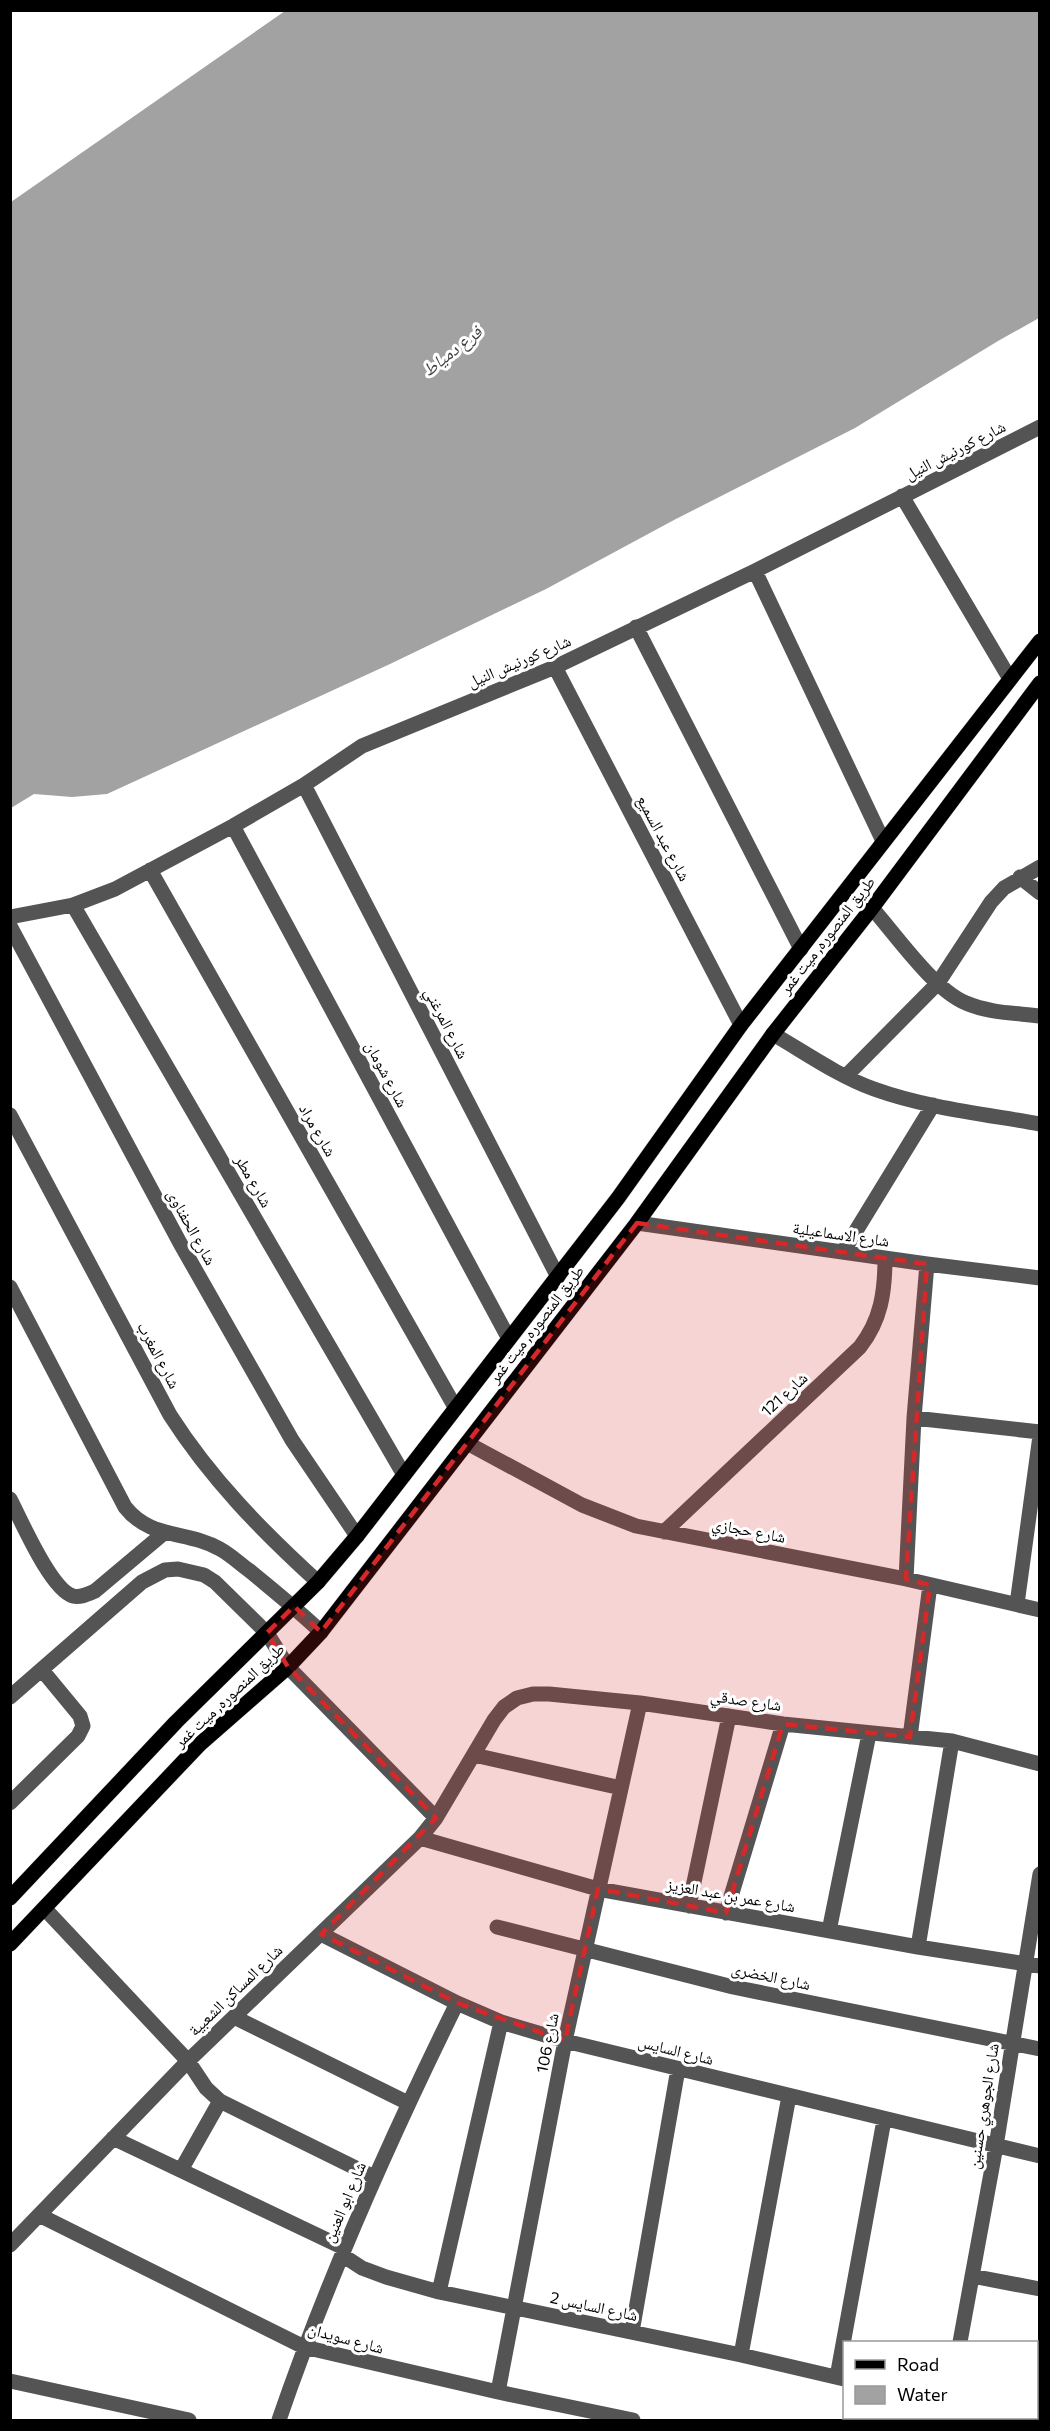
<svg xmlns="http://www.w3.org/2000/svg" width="1050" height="2431" font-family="Commissioner,'Noto Naskh Arabic',sans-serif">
<rect width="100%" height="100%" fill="#fff"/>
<path fill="#a2a2a2" d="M285,11H1039V318L998,341L855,428L674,520L546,589L390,664L107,794L72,797L34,794L11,808V202Z"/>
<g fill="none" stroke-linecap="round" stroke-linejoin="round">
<defs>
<path id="major" d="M10,1898L176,1722L318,1582L357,1536L618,1198L741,1025L1040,641
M10,1944L200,1744L288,1667L321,1632L637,1223L773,1034L872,908L1040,683"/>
</defs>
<use href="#major" stroke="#dbdbdb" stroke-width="16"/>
<path stroke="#545454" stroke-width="15" d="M902,496L1010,679
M755,571L883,841
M636,627L801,949
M555,667L741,1025
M304,785L558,1277
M233,826L509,1339
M150,870L455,1407
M1020,877L1040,893
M73,905L404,1475
M872,908C896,935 934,990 966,1003C989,1013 1016,1013 1040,1016
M10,917L73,905L115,889L233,826L304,785L362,746L555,667L755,571L1040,427
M10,926L180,1243L292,1440L357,1536
M773,1034C806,1053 838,1076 874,1089C927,1108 984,1114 1040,1124
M846,1076L938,983L991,902L1004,888L1040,867
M10,1115L170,1415C211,1479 262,1531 318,1582
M637,1223L927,1264L1040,1278
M843,1252L933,1105
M10,1287L125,1507C151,1540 187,1530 220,1549C231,1555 240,1564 250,1571C274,1591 298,1610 321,1632
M914,1418L1040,1432
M467,1443L582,1505L636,1526L906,1579L1040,1610
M10,1499C21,1520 51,1590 73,1596C80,1598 88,1594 95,1591L164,1533
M664,1532L860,1347C881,1320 885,1292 885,1258
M906,1579L914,1418L927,1264
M1017,1604L1040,1436
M10,1697L142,1582L165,1570L178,1569L204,1575L215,1582L267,1633L288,1667L436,1818
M910,1737L930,1585
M474,1755L621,1788
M10,1803L78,1736L83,1726L80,1716L42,1670
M420,1838L598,1889L918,1947L1040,1966
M689,1906L729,1716
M45,1909L188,2061L206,2088L220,2101L374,2177
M726,1913L783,1724
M497,1927L733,1987L1040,2049
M829,1931L869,1734
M321,1934L457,2003L501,2022L565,2041L1040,2156
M918,1947L952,1741
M234,2017L408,2103
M113,2138L344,2248
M181,2170L220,2101
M39,2215L304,2347L498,2392L633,2420
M10,2245L188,2061L420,1838L436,1818L494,1720L504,1707L517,1698L533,1694H549L640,1703L783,1724L952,1741L1040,1764
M342,2255L362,2268L386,2277L439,2292L741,2355L844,2379
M972,2276L1040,2289
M439,2292L501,2022
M632,2332L678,2069
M960,2342L996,2146L1040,1874
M741,2355L789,2096
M837,2377L884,2120
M10,2381L189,2420
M498,2392L565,2041L640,1703
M987,2418L1003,2420
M279,2420C328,2277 390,2139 457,2003
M946,2420V2418"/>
<use href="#major" stroke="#000" stroke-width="15"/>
</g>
<path fill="#d62828" fill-opacity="0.2" stroke="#d62828" stroke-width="4.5" stroke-dasharray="12 8" stroke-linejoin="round" d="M637,1223L927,1264L906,1579L930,1585L910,1737L783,1724L726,1913L598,1889L565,2041L457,2003L321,1934L436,1818L288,1667L267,1633L294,1606L321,1632Z"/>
<g text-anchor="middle" stroke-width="6" stroke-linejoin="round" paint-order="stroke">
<g font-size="16" fill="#000" stroke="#fff">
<text transform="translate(955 450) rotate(-27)" y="6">شارع كورنيش النيل</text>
<text transform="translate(519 661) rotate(-23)" y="6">شارع كورنيش النيل</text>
<text transform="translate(664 838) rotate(62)" y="6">شارع عبد السميع</text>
<text transform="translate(827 935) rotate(-52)" y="6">طريق المنصوره, ميت غمر</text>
<text transform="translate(447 1023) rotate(63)" y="6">شارع المرغني</text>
<text transform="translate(387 1074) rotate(62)" y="6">شارع شومان</text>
<text transform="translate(318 1130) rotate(60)" y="6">شارع مراد</text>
<text transform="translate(254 1181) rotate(60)" y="6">شارع مطر</text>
<text transform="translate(192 1227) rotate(61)" y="6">شارع الحفناوى</text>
<text transform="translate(841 1234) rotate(8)" y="6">شارع الاسماعيلية</text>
<text transform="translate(536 1324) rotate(-52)" y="6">طريق المنصوره, ميت غمر</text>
<text transform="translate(159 1355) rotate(62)" y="6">شارع المغرب</text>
<text transform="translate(784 1394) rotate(-43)" y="6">شارع 121</text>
<text transform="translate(749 1530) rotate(11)" y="6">شارع حجازي</text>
<text transform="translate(229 1695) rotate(-43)" y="6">طريق المنصوره, ميت غمر</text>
<text transform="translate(746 1700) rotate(8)" y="6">شارع صدقي</text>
<text transform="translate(731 1895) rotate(10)" y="6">شارع عمر بن عبد العزيز</text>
<text transform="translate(771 1976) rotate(12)" y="6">شارع الخضرى</text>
<text transform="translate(235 1990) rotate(-44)" y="6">شارع المساكن الشعبية</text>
<text transform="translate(547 2043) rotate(-79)" y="6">شارع 106</text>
<text transform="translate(676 2050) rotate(14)" y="6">شارع السايس</text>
<text transform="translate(983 2106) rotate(-81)" y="6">شارع الجوهري حسنين</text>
<text transform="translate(344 2202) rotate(-67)" y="6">شارع ابو العنين</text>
<text transform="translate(594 2306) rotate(12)" y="6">شارع السايس 2</text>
<text transform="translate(346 2338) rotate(15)" y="6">شارع سويدان</text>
</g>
<g font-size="18" font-style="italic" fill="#434343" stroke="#fff">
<text transform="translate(452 351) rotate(-38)" y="6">فرع دمياط</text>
</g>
</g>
<rect width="1050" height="2431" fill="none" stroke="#000000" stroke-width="24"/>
<rect x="843" y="2341" width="195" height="78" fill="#ffffff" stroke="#999999" stroke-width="1.5"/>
<rect x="855" y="2360" width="30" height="9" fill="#000000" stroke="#999999" stroke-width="1.5"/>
<text x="897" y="2371" font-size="18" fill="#000000">Road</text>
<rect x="855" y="2386" width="30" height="18" fill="#a2a2a2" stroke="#999999" stroke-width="1.5"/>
<text x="897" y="2401" font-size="18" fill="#000000">Water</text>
</svg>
